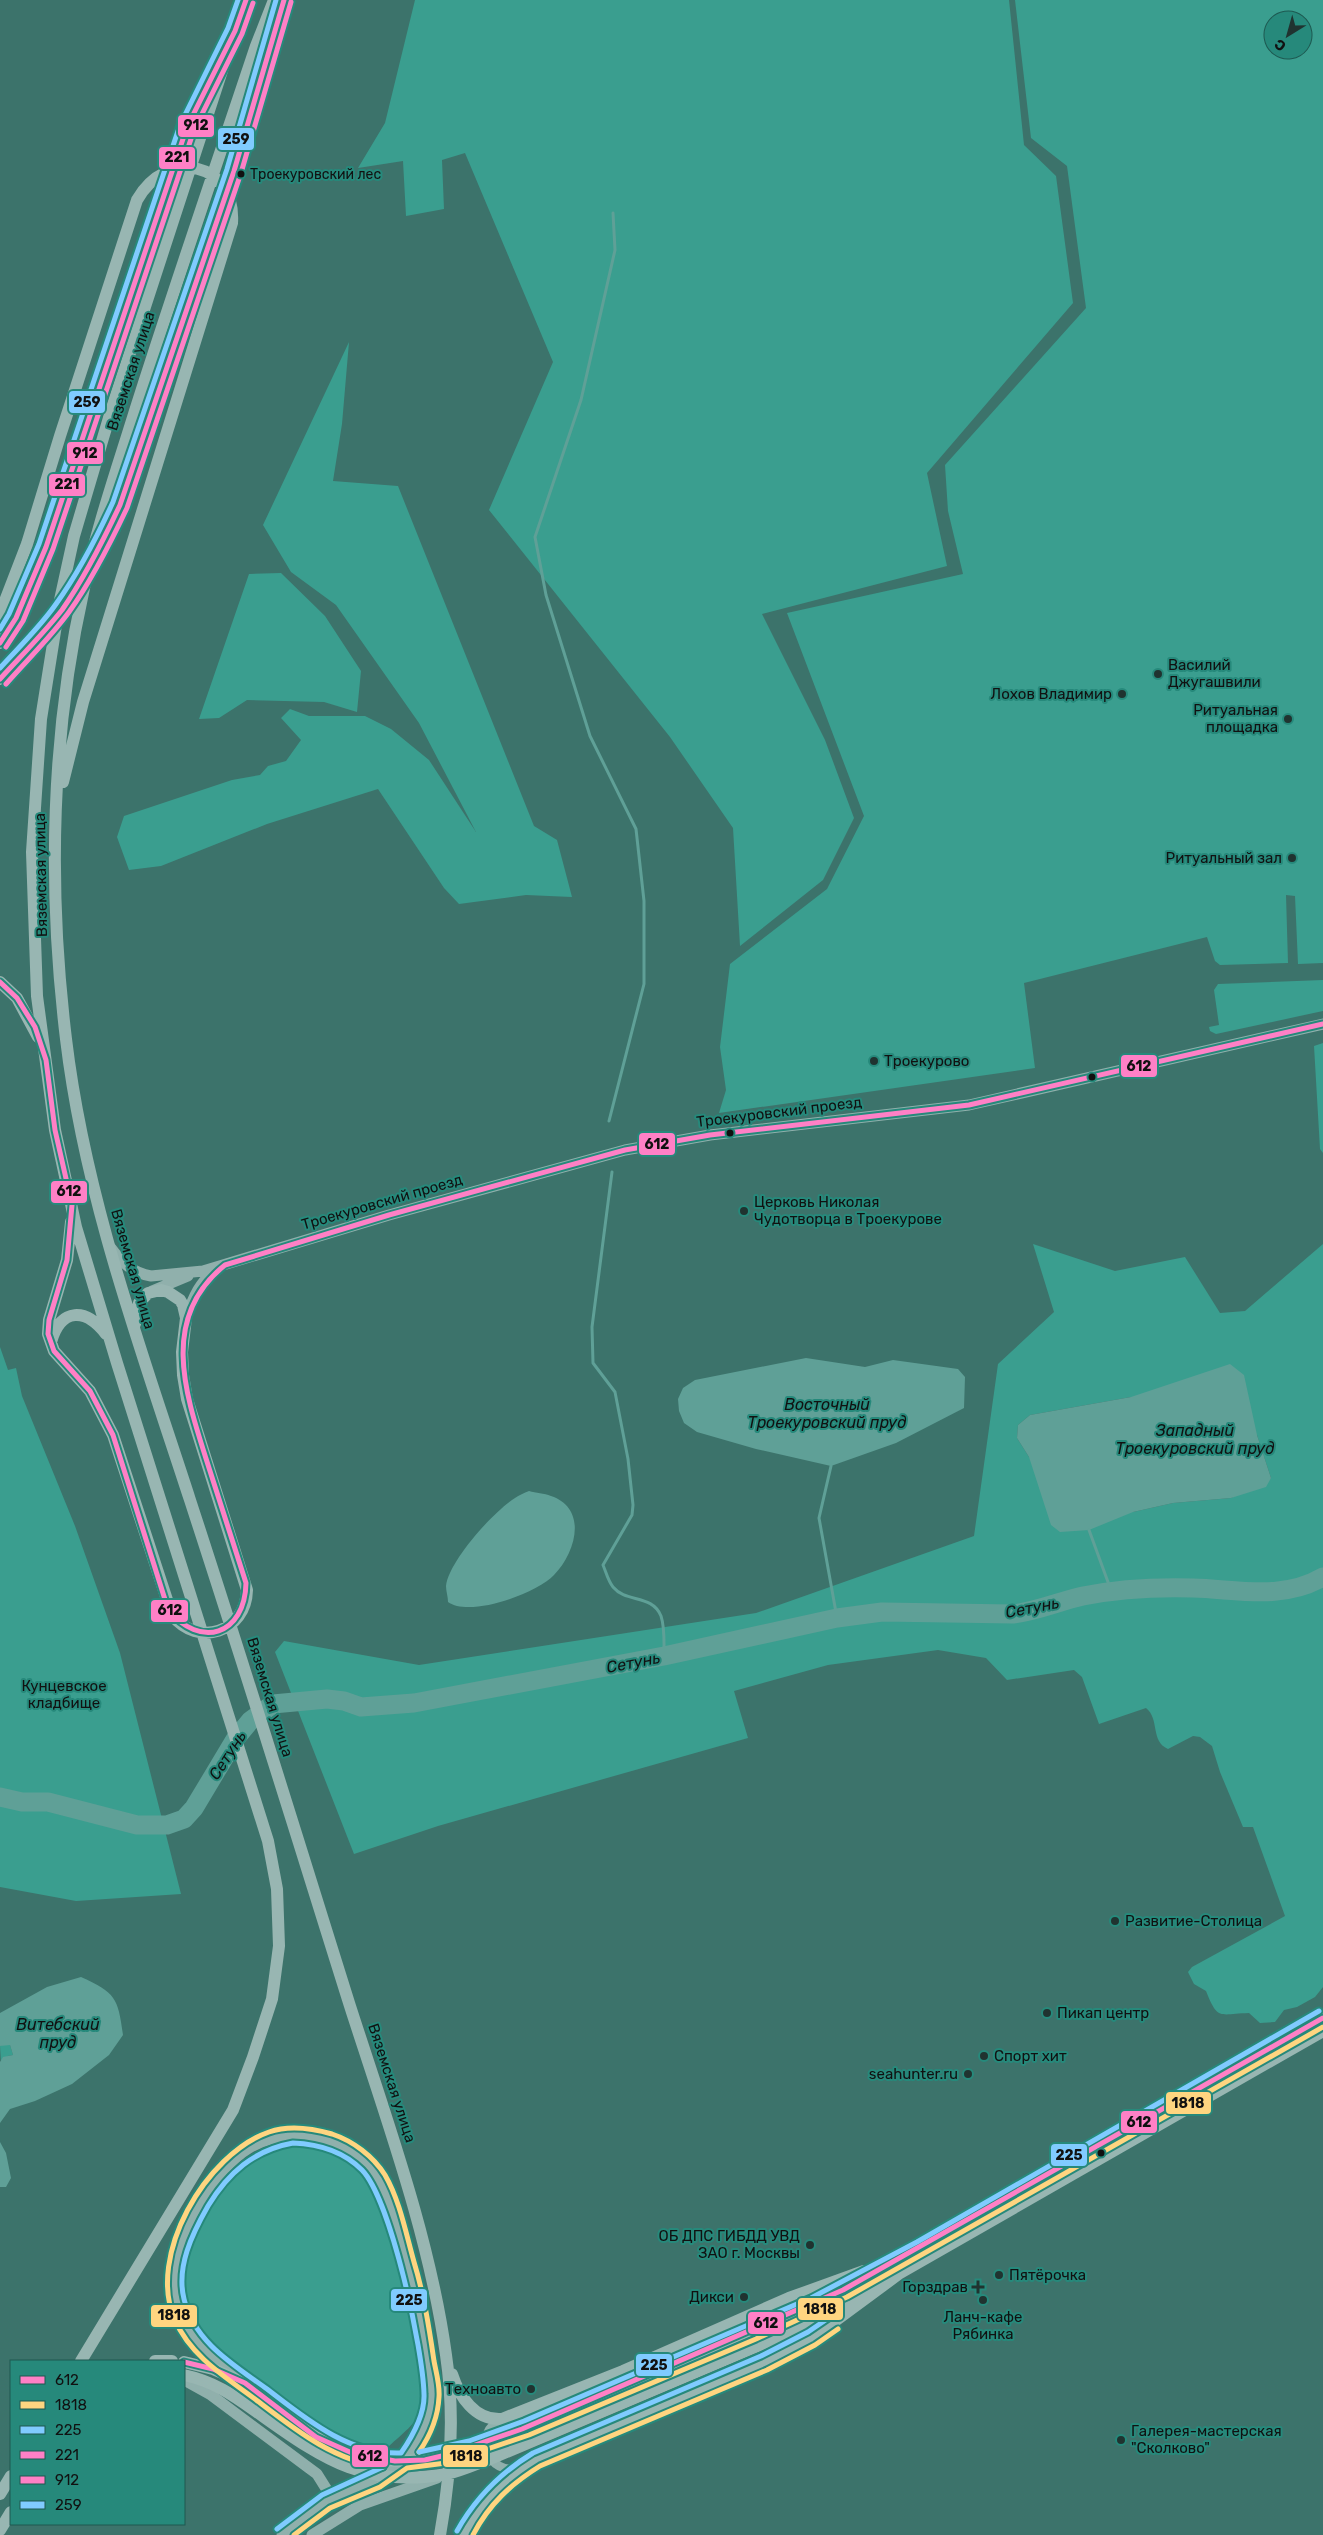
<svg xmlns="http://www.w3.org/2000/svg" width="1323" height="2535" font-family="Rubik,sans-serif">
<rect width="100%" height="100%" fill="#3c736b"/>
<path fill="#3a9e8f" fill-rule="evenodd" d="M415,0H1009L1024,145L1056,176L1073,303L927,473L947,566L762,614L825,740L854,818L823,880L740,946L733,828L670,737L489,510L553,362L465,153L442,160L444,209L406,216L403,161L358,168L385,123Z
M1015,0H1323V963L1298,964L1295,896L1286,895L1288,963L1220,965L1215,961L1207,937L1024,983L1035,1068L719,1113L726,1090L720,1047L730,964L827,889L864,816L787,613L963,574L948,511L945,465L1086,308L1067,166L1031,138ZM1273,20H1303V50H1273Z
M349,342L342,424L333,481L398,486L534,826L557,840L572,897L526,895L459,904L444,888L378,789L267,824L161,866L129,870L117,837L124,816L232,780L260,775L268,766L286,761L301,740L281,718L290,709L309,716H365L391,729L429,760L476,832L419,723L336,605L291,572L263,525Z
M281,573L325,616L361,671L357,712L324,702L247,700L219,718L199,719L249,574Z
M1323,980V1011L1216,1034L1210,1031L1209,1027L1219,1025L1214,990L1218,984Z
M1323,1043V1153L1320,1149L1314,1046Z
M1033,1244L1115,1271L1185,1257L1220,1313L1245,1311L1323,1244V1987L1315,1997L1297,2007L1284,2010L1275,2022L1260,2023L1249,2013C1219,2014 1218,2021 1206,1991L1194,1984L1188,1972L1192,1967L1285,1916L1253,1827H1243L1220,1772L1212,1746L1200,1737L1193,1736L1168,1749C1150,1741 1160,1719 1146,1708L1099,1724L1082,1677L1074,1670L1007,1680L986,1658L938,1650L828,1665L734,1691L748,1738L438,1826L354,1854L275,1652L284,1641L419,1665L756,1613L974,1536L998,1364L1054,1312ZM1131,1397L1257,1435L1271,1478L1231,1498L1173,1503L1133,1512L1029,1457L1017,1438L1018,1425L1030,1415Z
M0,1347L8,1370L16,1368L22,1396L75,1526L120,1653L181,1894L76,1901L0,1887Z
M5,2044L10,2045L13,2055L8,2056L1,2062L0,2046Z
M283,2143C310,2144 334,2145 355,2162C388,2188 428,2362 423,2405C421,2421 398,2437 387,2448L362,2446L322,2428L207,2344C194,2328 181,2307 179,2286C175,2250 215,2179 245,2160C257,2152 270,2147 283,2143Z"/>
<path fill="#5fa097" d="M806,1358L865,1367L893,1360L958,1369L965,1377L964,1408L896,1443L831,1466L756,1449L697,1432L684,1423L679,1411L678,1399L683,1388L695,1380Z
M1230,1364L1244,1375L1257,1435L1271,1478L1266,1487L1231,1498L1173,1503L1133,1512L1089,1530L1060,1532L1051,1525L1029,1457L1017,1438L1018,1425L1030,1415L1131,1397Z
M529,1491C536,1493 544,1493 551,1496C589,1509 575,1554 554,1575C537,1593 470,1618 448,1602C448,1597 446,1591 446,1586C449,1561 493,1512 515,1498C519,1495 524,1493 529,1491Z
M81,1977C116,1993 118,1998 123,2035L109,2055L72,2084L35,2101L10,2109L0,2123V2062L3,2057L13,2055L10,2045L0,2046V2013L47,1987Z
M0,2142L6,2153L11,2178L6,2187H0Z"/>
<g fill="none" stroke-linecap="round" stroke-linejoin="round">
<path stroke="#5fa097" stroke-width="3" d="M609,1121L644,984V901L636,829L590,736L546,595L535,537L581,400L615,250L613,213
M612,1172L592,1327L593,1363L615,1392L628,1459L633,1505L632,1515L603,1565C606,1572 608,1581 613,1587C626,1603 652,1594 661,1616C665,1628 664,1644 664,1656
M831,1466L819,1518L837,1618
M1089,1530L1112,1593"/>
<path stroke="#5fa097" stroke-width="19" d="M0,1797L22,1802H48L137,1825H167L184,1819L194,1808L236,1738L250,1721L273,1704L327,1699L344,1701L361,1707L414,1703L664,1656L837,1618L882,1612L1013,1614C1038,1611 1060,1601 1083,1596C1118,1589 1157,1587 1193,1588C1237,1589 1282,1601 1323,1577"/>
<path stroke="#90b0ac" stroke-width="9" d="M502,2419C471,2433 488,2477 520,2468"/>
<path stroke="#90b0ac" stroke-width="11" d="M111,1248C122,1263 133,1273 151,1276L203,1271L389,1215L625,1150L710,1135L969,1105L1323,1024
M152,1291L188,1276
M186,1318C193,1298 200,1280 218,1269
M238,2377C217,2360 194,2344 182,2318C177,2306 173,2289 173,2276C174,2235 214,2169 249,2148C289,2125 341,2135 372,2169C392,2193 403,2252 412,2283C425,2326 442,2399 419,2440C398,2477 361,2482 327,2501C311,2509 294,2522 282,2535
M184,2380L211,2395L317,2474L327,2490L326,2501
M312,2535L360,2505L437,2478"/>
<path stroke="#98b6b2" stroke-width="12" d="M274,0L256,46C215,169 173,291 134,414C116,472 96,530 84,588C51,735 48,890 66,1039C85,1198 141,1349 190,1500C245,1668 297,1837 350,2006C386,2118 430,2238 446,2355C455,2415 451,2475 440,2535
M232,38L246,0
M102,544L120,505L234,171L284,0
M0,614L27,544L60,436L137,200C167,147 236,162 232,223L83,702L63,782
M0,643L16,618L31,586L187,127L218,64
M0,679L52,622L83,577
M0,982L17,998L38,1037
M71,1222L67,1260L49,1320L48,1334L54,1351L90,1391L113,1435L172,1615C198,1648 246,1632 247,1590L187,1399L183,1375L182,1352L186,1318L183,1305L180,1300L168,1292L161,1290L148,1293L139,1303L135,1324
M51,1342C61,1307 86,1308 106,1334
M81,2361L233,2110L253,2057L272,1999L279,1946L277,1889L268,1841L117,1363L76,1227L55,1130L37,996L32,852L41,719L60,600L74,536L111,411L235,31
M155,2361H172
M184,2362L213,2369L245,2383L316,2437L352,2453L395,2461L425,2460L446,2455L522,2429L843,2290L1323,2018
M452,2374C459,2396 475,2421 502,2419L623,2371L789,2298L864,2271
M184,2375C217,2382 237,2398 264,2417C326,2461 367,2488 447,2474C461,2471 476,2464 490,2459L788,2333L862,2294
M0,2494L11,2476
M0,2530L11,2512
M464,2535C482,2499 502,2479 537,2459L764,2363L812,2338L900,2273L1323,2031"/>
<defs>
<path id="bus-1" d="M0,982L17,998L35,1027L46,1060L55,1130L72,1205L67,1260L49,1320L48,1334L54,1351L90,1391L113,1435L168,1609C200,1650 245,1635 246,1583C234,1546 222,1508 210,1471C188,1401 156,1320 225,1265L389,1215L625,1150L710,1135L969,1105L1323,1024
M184,2362L213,2369L245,2383L316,2437L352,2453L395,2461L425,2460L446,2455L522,2429L843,2290L1323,2018"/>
<path id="bus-2" d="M383,2467C335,2461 297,2431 259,2402C227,2378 191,2357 175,2320C146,2256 206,2154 269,2132C289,2125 311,2128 332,2134C353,2141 373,2156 385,2175C400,2201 406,2234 414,2262C424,2295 429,2327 434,2361C436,2372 440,2385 439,2397C438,2417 430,2436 419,2452
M294,2535L330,2508L380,2487L407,2468L446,2463L529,2435L756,2339L847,2297L1323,2027
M473,2535C489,2504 511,2484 540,2466L767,2370L815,2345L838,2329"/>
<path id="bus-3" d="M293,2143C318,2144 343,2151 362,2170C391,2200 423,2350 424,2394C425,2415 412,2437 401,2453C349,2455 306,2419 267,2389C234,2365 194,2342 184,2299C176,2267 192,2234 208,2206C228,2173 254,2150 293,2143Z
M419,2452L469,2441L524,2421L811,2298L917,2242L1319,2011
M277,2529L322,2495L383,2467
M457,2531C476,2497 500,2473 533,2453L761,2356L808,2332L830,2317"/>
<path id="bus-4" d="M0,643L16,618L46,547L187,127L235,31L246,0
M0,679C21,656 43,634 62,610C85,577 103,541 120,505L234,171L284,0"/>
<path id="bus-5" d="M6,647L23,621L53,549L194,130L242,34L253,3
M6,684C27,660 50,638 69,612C92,580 110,544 127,508L241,173L291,2"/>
<path id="bus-6" d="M0,629L9,614L39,544L180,125L228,28L238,0
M0,668C19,647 40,627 56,604C79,572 97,537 113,502L227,169L276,0"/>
</defs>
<use href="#bus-1" stroke="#26897b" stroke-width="9"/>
<use href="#bus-2" stroke="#26897b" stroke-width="9"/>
<use href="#bus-3" stroke="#26897b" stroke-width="9"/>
<use href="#bus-4" stroke="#26897b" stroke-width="9"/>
<use href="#bus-5" stroke="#26897b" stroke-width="9"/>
<use href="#bus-6" stroke="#26897b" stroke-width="9"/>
<use href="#bus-1" stroke="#ff80c6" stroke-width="5"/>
<use href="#bus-2" stroke="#ffd580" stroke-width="5"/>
<use href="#bus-3" stroke="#80cbff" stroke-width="5"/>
<use href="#bus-4" stroke="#ff80c6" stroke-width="5"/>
<use href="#bus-5" stroke="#ff80c6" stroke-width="5"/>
<use href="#bus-6" stroke="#80cbff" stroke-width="5"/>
</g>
<g fill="#111" stroke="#26897b" stroke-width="2">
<circle cx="241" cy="174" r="4.5"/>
<circle cx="1092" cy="1077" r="4.5"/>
<circle cx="730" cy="1133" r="4.5"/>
<circle cx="1101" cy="2153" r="4.5"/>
</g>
<g fill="#203330" stroke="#26897b" stroke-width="2">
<circle cx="1158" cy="674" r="5"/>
<circle cx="1122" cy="694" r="5"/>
<circle cx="1288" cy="719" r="5"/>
<circle cx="1292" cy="858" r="5"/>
<circle cx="874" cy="1061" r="5"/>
<circle cx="744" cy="1211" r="5"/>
<circle cx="1115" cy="1921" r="5"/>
<circle cx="1047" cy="2013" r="5"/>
<circle cx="984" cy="2056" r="5"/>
<circle cx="968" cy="2074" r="5"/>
<circle cx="810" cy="2245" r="5"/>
<circle cx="999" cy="2275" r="5"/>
<path d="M975.5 2279.5h5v5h5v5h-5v5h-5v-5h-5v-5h5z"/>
<circle cx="744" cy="2297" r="5"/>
<circle cx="983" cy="2300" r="5"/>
<circle cx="531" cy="2389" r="5"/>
<circle cx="1121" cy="2440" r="5"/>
</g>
<g text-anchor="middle" stroke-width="4" stroke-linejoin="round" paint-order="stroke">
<g font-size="14" fill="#111" stroke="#26897b" text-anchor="start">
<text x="250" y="179">Троекуровский лес</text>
</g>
<g font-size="15" fill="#111" stroke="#26897b">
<text transform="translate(131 371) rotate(-72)" y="5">Вяземская улица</text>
<text transform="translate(41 875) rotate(-91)" y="5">Вяземская улица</text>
<text transform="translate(779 1112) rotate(-7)" y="5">Троекуровский проезд</text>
<text transform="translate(382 1202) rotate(-16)" y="5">Троекуровский проезд</text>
<text transform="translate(133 1269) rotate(74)" y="5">Вяземская улица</text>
<text transform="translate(270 1697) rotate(73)" y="5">Вяземская улица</text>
<text transform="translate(392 2083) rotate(72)" y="5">Вяземская улица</text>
</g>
<g font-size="15" fill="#111" stroke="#26897b" text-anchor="start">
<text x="1168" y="670">Василий<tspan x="1168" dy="17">Джугашвили</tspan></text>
<text x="1112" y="699" text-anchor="end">Лохов Владимир</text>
<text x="1278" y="715" text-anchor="end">Ритуальная<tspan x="1278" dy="17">площадка</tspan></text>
<text x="1282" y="863" text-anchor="end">Ритуальный зал</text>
<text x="884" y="1066">Троекурово</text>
<text x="754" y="1207">Церковь Николая<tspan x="754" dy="17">Чудотворца в Троекурове</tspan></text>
<text x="1125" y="1926">Развитие-Столица</text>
<text x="1057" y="2018">Пикап центр</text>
<text x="994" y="2061">Спорт хит</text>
<text x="958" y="2079" text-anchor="end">seahunter.ru</text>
<text x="800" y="2241" text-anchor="end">ОБ ДПС ГИБДД УВД<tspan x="800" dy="17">ЗАО г. Москвы</tspan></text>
<text x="1009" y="2280">Пятёрочка</text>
<text x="968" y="2292" text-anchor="end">Горздрав</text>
<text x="734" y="2302" text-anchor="end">Дикси</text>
<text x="983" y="2322" text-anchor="middle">Ланч-кафе<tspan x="983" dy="17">Рябинка</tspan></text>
<text x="521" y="2394" text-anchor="end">Техноавто</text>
<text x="1131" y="2436">Галерея-мастерская<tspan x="1131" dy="17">"Сколково"</tspan></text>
</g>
<g font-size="15" fill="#111" stroke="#26897b">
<text x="64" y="1691">Кунцевское<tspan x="64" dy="17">кладбище</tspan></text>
</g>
<g font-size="16" font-style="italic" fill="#111" stroke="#26897b">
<text x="827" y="1410">Восточный<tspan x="827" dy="18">Троекуровский пруд</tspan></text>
<text x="1195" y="1436">Западный<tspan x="1195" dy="18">Троекуровский пруд</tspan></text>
<text transform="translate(1032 1607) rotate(-11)" y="6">Сетунь</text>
<text transform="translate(633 1662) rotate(-11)" y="6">Сетунь</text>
<text transform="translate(227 1755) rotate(-57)" y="6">Сетунь</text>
<text x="58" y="2030">Витебский<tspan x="58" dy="18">пруд</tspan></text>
</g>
</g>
<g stroke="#26897b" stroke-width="2">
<rect x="177" y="114" width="38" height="24" rx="5" fill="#ff80c6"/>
<rect x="217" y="127" width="38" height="24" rx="5" fill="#80cbff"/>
<rect x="158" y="146" width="38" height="24" rx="5" fill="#ff80c6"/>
<rect x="68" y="390" width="38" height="24" rx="5" fill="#80cbff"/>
<rect x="66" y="441" width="38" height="24" rx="5" fill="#ff80c6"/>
<rect x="48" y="473" width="38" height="24" rx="5" fill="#ff80c6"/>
<rect x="1120" y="1054" width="38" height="24" rx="5" fill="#ff80c6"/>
<rect x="638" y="1132" width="38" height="24" rx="5" fill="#ff80c6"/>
<rect x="50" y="1180" width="38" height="24" rx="5" fill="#ff80c6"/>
<rect x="150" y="1599" width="39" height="24" rx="5" fill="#ff80c6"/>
<rect x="1165" y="2091" width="47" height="24" rx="5" fill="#ffd580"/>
<rect x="1120" y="2110" width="38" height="24" rx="5" fill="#ff80c6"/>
<rect x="1050" y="2143" width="38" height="24" rx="5" fill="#80cbff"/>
<rect x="390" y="2288" width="38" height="24" rx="5" fill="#80cbff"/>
<rect x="797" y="2297" width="47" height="24" rx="5" fill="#ffd580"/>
<rect x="150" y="2304" width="48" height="24" rx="5" fill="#ffd580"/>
<rect x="747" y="2311" width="38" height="24" rx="5" fill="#ff80c6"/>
<rect x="635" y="2353" width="38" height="24" rx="5" fill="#80cbff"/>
<rect x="351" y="2444" width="38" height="24" rx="5" fill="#ff80c6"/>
<rect x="442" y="2444" width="47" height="24" rx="5" fill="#ffd580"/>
</g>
<g font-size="14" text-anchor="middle" font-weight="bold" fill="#111">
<text x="196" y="130">912</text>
<text x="236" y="144">259</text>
<text x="177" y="162">221</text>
<text x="87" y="407">259</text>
<text x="85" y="458">912</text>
<text x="67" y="489">221</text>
<text x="1139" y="1071">612</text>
<text x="657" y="1149">612</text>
<text x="69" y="1196">612</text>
<text x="170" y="1615">612</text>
<text x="1188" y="2108">1818</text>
<text x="1139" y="2127">612</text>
<text x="1069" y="2160">225</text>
<text x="409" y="2305">225</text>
<text x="820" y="2314">1818</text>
<text x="174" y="2320">1818</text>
<text x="766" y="2328">612</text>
<text x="654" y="2370">225</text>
<text x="370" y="2461">612</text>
<text x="466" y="2461">1818</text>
</g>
<rect x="10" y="2360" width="175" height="165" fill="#26897b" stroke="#1e5951"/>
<rect x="20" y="2376" width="25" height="8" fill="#ff80c6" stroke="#1e5951"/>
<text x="55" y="2385" font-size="15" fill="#111111">612</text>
<rect x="20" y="2401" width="25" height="8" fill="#ffd580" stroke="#1e5951"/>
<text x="55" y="2410" font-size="15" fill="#111111">1818</text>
<rect x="20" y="2426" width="25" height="8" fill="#80cbff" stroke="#1e5951"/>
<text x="55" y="2435" font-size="15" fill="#111111">225</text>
<rect x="20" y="2451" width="25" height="8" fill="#ff80c6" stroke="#1e5951"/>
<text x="55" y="2460" font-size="15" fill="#111111">221</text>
<rect x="20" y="2476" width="25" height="8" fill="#ff80c6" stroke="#1e5951"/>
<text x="55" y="2485" font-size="15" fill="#111111">912</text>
<rect x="20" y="2501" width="25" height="8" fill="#80cbff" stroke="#1e5951"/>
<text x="55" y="2510" font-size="15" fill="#111111">259</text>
<g transform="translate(1288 35) rotate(217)"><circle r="24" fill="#26897b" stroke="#1e5951"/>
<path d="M0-4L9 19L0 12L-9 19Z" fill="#203330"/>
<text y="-8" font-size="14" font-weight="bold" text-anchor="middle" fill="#111111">С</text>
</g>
</svg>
